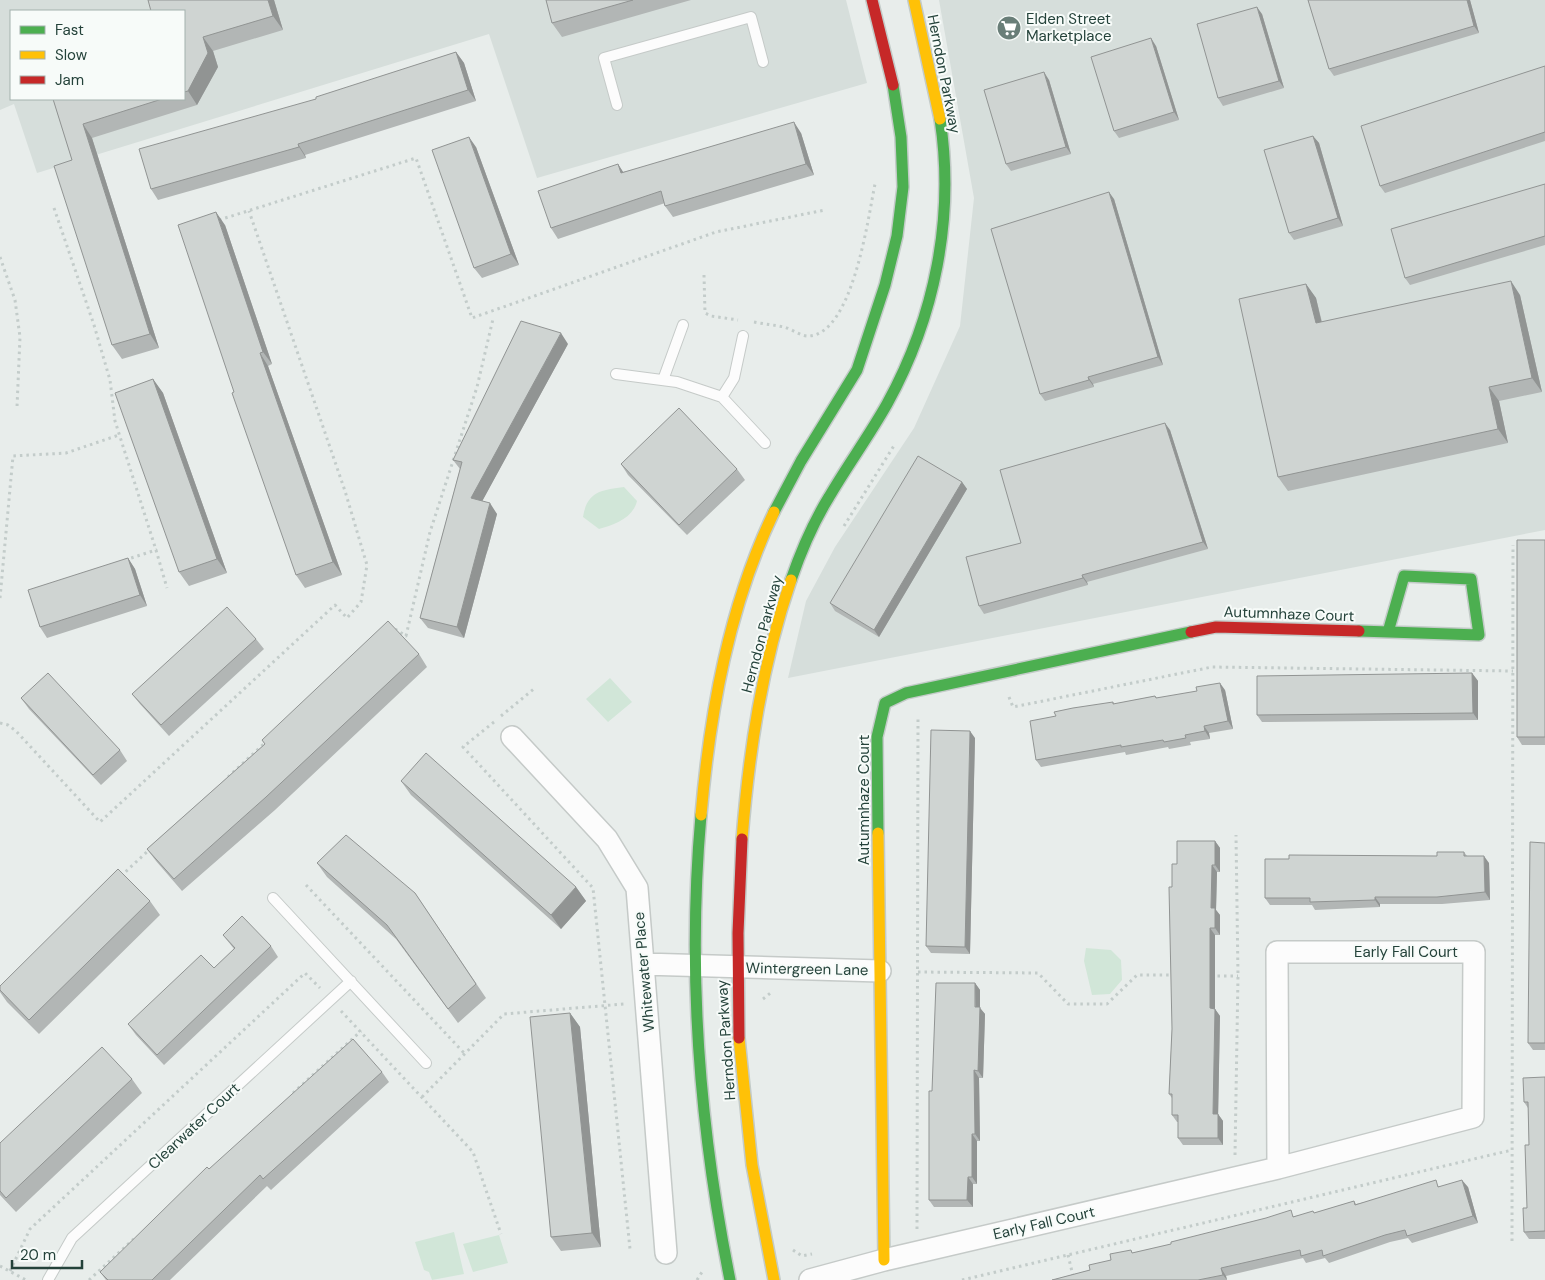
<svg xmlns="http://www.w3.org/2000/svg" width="1545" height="1280" font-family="'DM Sans',sans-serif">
<rect width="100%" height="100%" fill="#e8edeb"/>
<path fill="#d6dedb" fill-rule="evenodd" d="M0,0H846L867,83L537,178L489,34L37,173L14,104L0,110ZM11,11H184V99H11Z
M939,0H1545V530L788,678L806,601L835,547L914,428L960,326L974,198Z"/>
<path fill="#d1e6d8" d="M624,487L637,501C633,518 614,525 599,529L583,517C587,491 602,490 624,487Z
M610,678L632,702L608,722L586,699Z
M1086,948L1111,950L1121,960L1122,980L1110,994L1092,995L1084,961Z
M454,1232L464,1274L432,1280L429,1272L424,1270L415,1242Z
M499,1235L508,1263L473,1272L463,1244Z"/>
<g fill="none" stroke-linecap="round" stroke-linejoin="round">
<defs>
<path id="lane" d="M617,105L604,58L751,17L763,62
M743,336L734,378L722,397L765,443
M616,374L677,382L722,397
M663,380L683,325
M273,898L426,1063
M48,1280L72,1238L351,981"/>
<path id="street" d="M512,737L607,839L637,888L666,1253
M1277,952H1474L1473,1117L1278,1168Z
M643,964L880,971
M810,1280L884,1260L1278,1168"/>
<path id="fast" d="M774,512L801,461L857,370L885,285L897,236L903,187L901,137L893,85
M791,580C801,551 813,523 829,497C847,466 869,436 887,404C935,317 955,217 940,119
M1359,631L1479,635L1471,579L1404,576L1388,632
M701,815C687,972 699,1126 730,1280
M878,833L877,737L885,703L906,693L1191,632"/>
<path id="slow" d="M914,0L940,119
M701,815C710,711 729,606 774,512
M878,833L884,1260
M742,839C749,751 762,664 791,580
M739,1038L752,1165L774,1280"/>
<path id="jam" d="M872,0L893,85
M1191,632L1216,627L1359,631
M739,1038L738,933L742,839"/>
</defs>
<use href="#lane" stroke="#c5cac8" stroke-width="12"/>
<use href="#street" stroke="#c5cac8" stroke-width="24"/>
<use href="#fast" stroke="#c3cbc8" stroke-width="14"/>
<use href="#slow" stroke="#c3cbc8" stroke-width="14"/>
<use href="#jam" stroke="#c3cbc8" stroke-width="14"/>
<path stroke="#c3ccca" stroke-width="3" stroke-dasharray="2.5 4" stroke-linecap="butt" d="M54,208L94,325L110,380L115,421L156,550
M219,220L416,158L472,318L716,232L825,210
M0,257L15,300L20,337L17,407
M704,275L705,313L711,316L738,320
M754,322C764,324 774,325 784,327C792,329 802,337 809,336C853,333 868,218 875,184
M844,526L895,444
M125,560L156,550L167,588
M0,598L13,456L66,453L119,435
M395,629L406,636L430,532L477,387L493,319
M1009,697L1013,707L1212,667L1513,671
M501,716L535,688
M494,722L463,747L593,888L630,1249
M0,723L8,725L16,731L100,822L335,605L347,618L361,602L367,565L345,491L249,211
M228,777L267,741
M121,876L150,849
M306,885L465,1054
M918,972L1038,973L1068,1004H1107L1137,975H1175
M1211,976H1238
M763,999L773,991
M341,1011L473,1152L501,1234
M293,1093L361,1031
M422,1097L504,1014L624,1004
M1235,1155L1238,976L1236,835
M917,1229L918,716
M1512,1241L1513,545
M793,1250L802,1256L812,1254
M1068,1255L1074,1280
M0,1266L26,1280
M10,1271L30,1229L305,973L320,988
M89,1280L137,1236
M697,1280L702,1272
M962,1280L1512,1150"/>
<use href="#lane" stroke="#fcfcfc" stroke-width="10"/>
<use href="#street" stroke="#fcfcfc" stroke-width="21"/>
<use href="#fast" stroke="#4caf50" stroke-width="11"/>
<use href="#slow" stroke="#ffc107" stroke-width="11"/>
<use href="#jam" stroke="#c62828" stroke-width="11"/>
</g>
<path fill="#b2b6b5" d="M148,0H274L283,30L213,51L218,67L197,105L92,138L159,348L122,359L112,345L72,160L53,99H184V11Z
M546,0H691L562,37L552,23Z
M1308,0H1470L1479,33L1334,76L1329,69Z
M1262,14L1284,88L1223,106L1218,98Z
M1156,46L1179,120L1119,138L1114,131Z
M456,52L464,63L476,101L305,155L306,158L158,200L151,189L316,99Z
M1545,66V141L1385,193L1380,186Z
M1049,80L1071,154L1011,171L1006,164Z
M801,133L814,175L673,217L665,206V203L558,239L551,228L618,164L623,172Z
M1313,136L1319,143L1343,226L1294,240L1289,233Z
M476,147L519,265L482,278L474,268Z
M1545,184V245L1410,285L1405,278Z
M1114,199L1163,365L1093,384L1094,387L1045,401L1040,394Z
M225,225L272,364L268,366L342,575L305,588L296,575L234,392Z
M1306,284L1316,298L1322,322L1520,295L1542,392L1499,401L1508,443L1288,491L1278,477Z
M568,344L482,501L497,514L464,638L428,628L420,618L460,469L453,460Z
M153,379L163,393L227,573L189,586L179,572Z
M1170,430L1208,549L1087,582L1088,585L984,614L979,606L1021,543Z
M621,464L737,469L745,480L687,535L628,475Z
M962,482L967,489L879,637L835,611L830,603Z
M1545,540V745H1522L1517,737Z
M128,558L135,569L147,606L47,638L40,627Z
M256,639L264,649L169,736L140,704L132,694Z
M419,654L427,667L275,810L182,891L156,861L147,849L265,744L262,740Z
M1472,673L1478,681V720L1262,722L1257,715Z
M1225,690L1233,729L1209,733L1210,739L1190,742L1191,745L1169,749L1168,747L1126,755L1125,752L1041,767L1036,760L1113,702L1114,704L1155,696L1157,698Z
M21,698L120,750L127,761L101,785L29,709Z
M975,738L970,954L931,953L926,946Z
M401,781L576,887L586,901L561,929L411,795Z
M1215,841L1220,848V872H1217L1216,910L1220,915V935H1215V1009L1220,1016L1218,1114L1223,1121V1145H1183L1178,1138V1122H1177L1172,1115V1098L1169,1094L1172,1029V887L1177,864Z
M1545,843V1050H1533L1528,1043Z
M1464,852L1467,856L1489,863L1490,900L1442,904H1380V907L1315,910L1312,905H1270L1265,898L1437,856Z
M317,863L415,893L486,998L458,1023L396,939L327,877Z
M150,901L160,915L39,1034L7,1002L0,992V986Z
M223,935L271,946L278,957L164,1065L136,1035L128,1024L214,968L234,949Z
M975,983L980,990V1008L985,1014L983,1078H979L980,1141H977V1184H973V1207H934L929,1200Z
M570,1013L580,1027L601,1247L561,1251L551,1237Z
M382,1072L389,1082L271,1190L267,1186L170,1280H106L100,1272L209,1169Z
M1545,1077V1239H1529L1524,1232L1527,1208L1529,1145L1528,1108L1524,1102Z
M132,1079L142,1093L16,1212L0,1195V1143Z
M1440,1186L1468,1187L1478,1223L1412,1243L1408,1238L1390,1242L1329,1263L1325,1258L1306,1263L1303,1258L1226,1276L1227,1280H1052L1090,1270L1111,1260L1133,1253L1295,1216L1315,1213L1354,1201L1356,1204Z"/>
<path fill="#919493" d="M268,0H274L283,30L273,16Z
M1467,0H1470L1479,33L1474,26Z
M1257,7L1262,14L1284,88L1279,81Z
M203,37L213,51L218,67L197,105L188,91Z
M1151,38L1156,46L1179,120L1174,112Z
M456,52L464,63L476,101L468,90Z
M1044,72L1049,80L1071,154L1066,147Z
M794,122L801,133L814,175L806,164Z
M83,124L92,138L159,348L150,334Z
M1313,136L1319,143L1343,226L1338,218Z
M469,137L476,147L519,265L511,254Z
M298,144L305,155L306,158L299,147Z
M618,164L625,175L621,173Z
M1109,192L1114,199L1163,365L1158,357Z
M216,212L225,225L272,364L263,352Z
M1511,281L1520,295L1542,392L1532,378Z
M1306,284L1316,298L1325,337L1316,323Z
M561,333L568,344L478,509L471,498Z
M260,353L268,366L342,575L333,562Z
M1088,377L1093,384L1094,387L1089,380Z
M153,379L163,393L227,573L217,559Z
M1489,387L1499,401L1508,443L1498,429Z
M1165,423L1170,430L1208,549L1203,542Z
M962,482L967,489L879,637L874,630Z
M490,503L497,514L464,638L457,627Z
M128,558L135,569L147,606L140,595Z
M1082,575L1087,582L1088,585L1083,578Z
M1472,673L1478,681V720L1473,713Z
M1220,683L1225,690L1233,729L1228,721Z
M1204,726L1209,733L1210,739L1205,731Z
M970,731L975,738L970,954L965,947Z
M1215,841L1220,848V872L1215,865Z
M1484,856L1489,863L1490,900L1485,892Z
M1212,865L1217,872L1216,910L1220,915V935L1215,928L1211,908Z
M576,887L586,901L561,929L551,915Z
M1375,897L1380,904V907L1375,900Z
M1210,928L1215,935V1016L1210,1008Z
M975,983L980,990V1008L985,1014L983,1078L978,1071Z
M1215,1009L1220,1016L1218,1121L1213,1114Z
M570,1013L580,1027L601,1247L592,1233Z
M974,1070L979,1078L980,1141L975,1134Z
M1218,1114L1223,1121V1145L1218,1138Z
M972,1134L977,1141V1184L972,1177Z
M968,1177L973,1184V1207L967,1200Z
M1462,1180L1468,1187L1478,1223L1473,1216Z
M1221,1268L1226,1276L1227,1280L1223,1275Z"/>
<path fill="#cfd4d2" stroke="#919493" d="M148,0H268L273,16L203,37L208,53L188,91L184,92V11H151Z
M546,0H633L552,23Z
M1308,0H1467L1474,26L1329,69Z
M1257,7L1279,81L1218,98L1197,24Z
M1151,38L1174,112L1114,131L1091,57Z
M456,52L468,90L298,144L299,147L151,189L139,149L316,99V97Z
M1545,66V132L1380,186L1361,126Z
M1044,72L1066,147L1006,164L984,90Z
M53,99H162L83,124L150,334L112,345L54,166L72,160Z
M794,122L806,164L665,206L661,191L551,228L538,191L618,164L621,173Z
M1313,136L1338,218L1289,233L1264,150Z
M469,137L511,254L474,268L432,150Z
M1545,184V236L1405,278L1391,229Z
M1109,192L1158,357L1088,377L1089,380L1040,394L991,229Z
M216,212L263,352L260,353L333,562L296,575L232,393L234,392L178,225Z
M1511,281L1532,378L1489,387L1498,429L1278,477L1239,299L1306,284L1316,323Z
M521,321L561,333L471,498L490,503L457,627L420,618L462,462L453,460Z
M153,379L217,559L179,572L115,393Z
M679,408L737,469L679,525L621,464Z
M1165,423L1203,542L1082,575L1083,578L979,606L966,557L1021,543L1000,470Z
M918,456L962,482L874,630L830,603Z
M1517,540H1545V737H1517Z
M128,558L140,595L40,627L28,590Z
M227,607L256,639L161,725L132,694Z
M388,621L419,654L266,797L174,879L147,849L265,744L262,740Z
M48,673L120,750L93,775L21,698Z
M1472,673L1473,713L1257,715V676Z
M1220,683L1228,721L1204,726L1205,731L1185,735L1186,738L1164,742L1163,740L1121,747V745L1036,760L1030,721L1056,716L1054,712L1073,708L1113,702V704L1155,696L1156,698L1197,691L1196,687Z
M931,730L970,731L965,947L926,946Z
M426,753L576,887L551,915L401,781Z
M346,835L415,893L476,984L448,1009L387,925L317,863Z
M1177,841H1215V865H1212L1211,908H1215V928H1210V1008L1215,1009L1213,1114H1218V1138H1178V1115H1172V1094H1169L1172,1029L1169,887H1172V864H1177Z
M1530,842L1545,843V1043H1528Z
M1437,852H1464V856H1484L1485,892L1437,897H1375V900L1310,902V898H1265V859H1289V855L1437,856Z
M118,869L150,901L29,1020L0,990V986Z
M242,916L271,946L157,1055L128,1024L201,955L214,968L235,948L223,935Z
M936,983H975V1007H980L978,1071L974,1070L975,1134H972V1177H968L967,1200H929V1091H932Z
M570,1013L592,1233L551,1237L530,1017Z
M353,1039L382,1072L263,1179L260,1175L152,1280H108L100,1272L207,1167L209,1169Z
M102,1047L132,1079L6,1198L0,1191V1143Z
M1545,1077V1231L1524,1232L1523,1208H1527L1525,1145H1529L1528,1102H1524L1523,1078Z
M1436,1180L1438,1187L1462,1180L1473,1216L1407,1236L1405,1230L1385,1235L1323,1256L1322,1250L1301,1256L1300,1250L1221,1268L1223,1275L1198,1280H1052L1090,1270L1089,1265L1111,1260L1110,1254L1131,1250L1132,1253L1171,1244V1242L1266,1218L1291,1210L1293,1217L1313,1211L1314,1213L1354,1201L1355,1205Z"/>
<defs>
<symbol id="supermarket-disc" viewBox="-11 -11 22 22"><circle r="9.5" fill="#697e78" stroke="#f7fbf9"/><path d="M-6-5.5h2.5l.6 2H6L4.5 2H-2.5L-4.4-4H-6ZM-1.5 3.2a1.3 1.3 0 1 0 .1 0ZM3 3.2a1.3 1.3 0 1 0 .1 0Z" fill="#fff"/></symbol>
</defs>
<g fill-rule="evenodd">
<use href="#supermarket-disc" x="995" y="14" width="28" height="28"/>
</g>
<g text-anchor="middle" stroke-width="4" stroke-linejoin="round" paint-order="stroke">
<g font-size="15" fill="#24423a" stroke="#f7fbf9" text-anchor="start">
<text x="1026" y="24">Elden Street<tspan x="1026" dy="17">Marketplace</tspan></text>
</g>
<g font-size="15" fill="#24423a" stroke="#f7fbf9">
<text transform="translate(944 74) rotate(79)" y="5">Herndon Parkway</text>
<text transform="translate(1289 614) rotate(2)" y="5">Autumnhaze Court</text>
<text transform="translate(762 634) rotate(-75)" y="5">Herndon Parkway</text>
<text transform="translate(864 800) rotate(-90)" y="5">Autumnhaze Court</text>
<text x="1406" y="957">Early Fall Court</text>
<text transform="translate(807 969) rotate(1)" y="5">Wintergreen Lane</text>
<text transform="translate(644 972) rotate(-95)" y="5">Whitewater Place</text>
<text transform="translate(726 1040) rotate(-94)" y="5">Herndon Parkway</text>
<text transform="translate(194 1126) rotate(-43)" y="5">Clearwater Court</text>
<text transform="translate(1044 1223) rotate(-13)" y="5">Early Fall Court</text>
</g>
</g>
<rect x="10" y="10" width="175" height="90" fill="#f7fbf9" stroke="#a3b1ad"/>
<rect x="20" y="26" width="25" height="8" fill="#4caf50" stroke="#a3b1ad"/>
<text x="55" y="35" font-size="15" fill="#24423a">Fast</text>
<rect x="20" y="51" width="25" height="8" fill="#ffc107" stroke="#a3b1ad"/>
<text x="55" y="60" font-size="15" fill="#24423a">Slow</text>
<rect x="20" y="76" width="25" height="8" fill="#c62828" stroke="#a3b1ad"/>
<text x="55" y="85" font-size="15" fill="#24423a">Jam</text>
<path d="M12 1260v8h70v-8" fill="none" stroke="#24423a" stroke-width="2.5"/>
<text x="20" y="1260" font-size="15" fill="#24423a" stroke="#f7fbf9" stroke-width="4" paint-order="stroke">20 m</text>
</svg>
